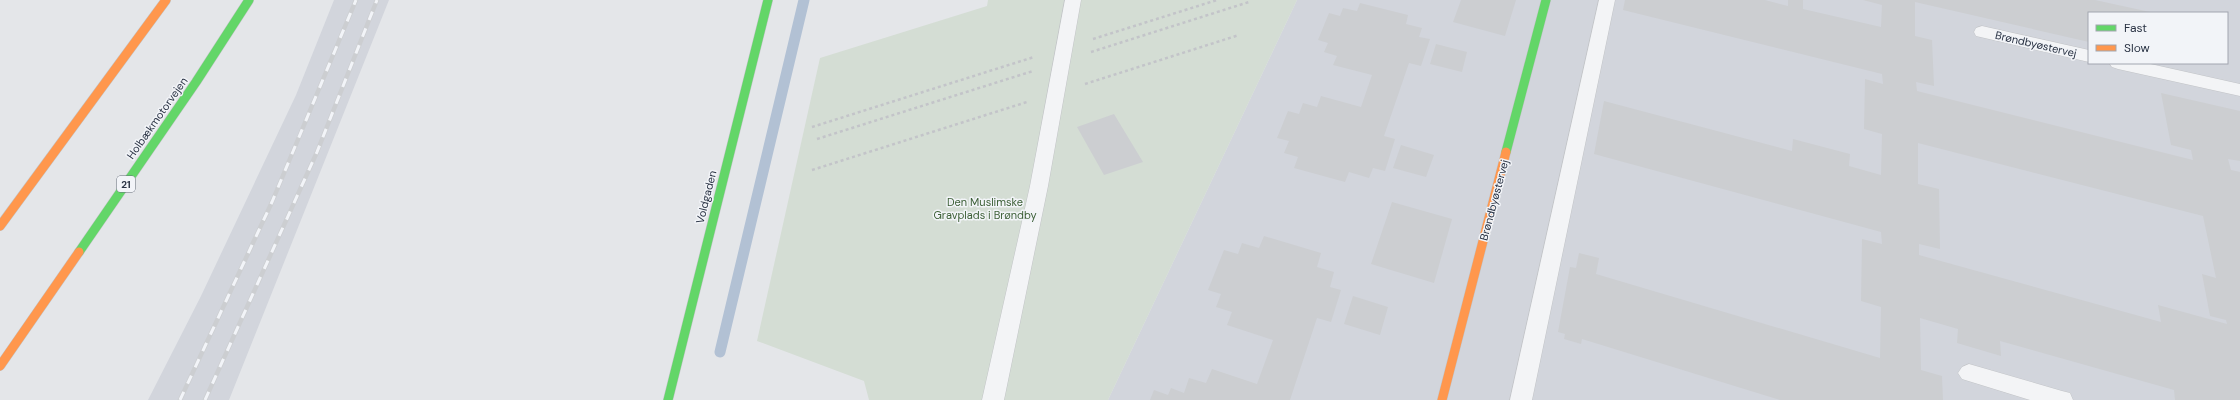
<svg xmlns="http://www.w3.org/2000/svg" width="2240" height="400" font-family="'DM Sans',sans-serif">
<rect width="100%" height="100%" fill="#e4e6e9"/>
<path fill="#d2d5dc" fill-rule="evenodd" d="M334,0H389L229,400H148L201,296L296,95Z
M1297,0H2240V400H1108ZM2089,13H2227V63H2089Z"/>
<path fill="#d4ddd4" d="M988,0H1297L1108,400H869L864,381L757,341L820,58L987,6Z"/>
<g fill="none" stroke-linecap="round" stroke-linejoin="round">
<path stroke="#b2c1d4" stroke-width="11" d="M720,352L804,0"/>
</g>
<path fill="#ccced1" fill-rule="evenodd" d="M1461,0H1516L1505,36L1453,22Z
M1625,0H1765L1788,6V0H1803V9L1881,27L1882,5L1863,0H2095L2150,12L2089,13V42L1915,2V36L1932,40L1934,86L1916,82L1917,91L2193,160L2191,150L2171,145L2161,93L2240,111V161L2228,159L2231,170L2240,172V400H2175L2174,390L2000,341L2001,356L1957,343L1958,329L1920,318L1921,370L1942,376L1943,400H1780L1582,339L1581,344L1564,339L1565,334L1558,332L1570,267L1576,268L1579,253L1599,258L1596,274L1880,358L1881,307L1861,301L1862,239L1882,244L1881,232L1594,154L1604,101L1792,151L1793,139L1850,154L1849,166L1881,175L1882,134L1864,129L1865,79L1883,84L1882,74L1623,10ZM1918,143L2203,216L2216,278L2202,274L2210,316L2226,320L2227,324L2158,305L2161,322L1919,255V244L1940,249L1939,189L1918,184Z
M1360,3L1408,15L1406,24L1422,28L1419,37L1430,39L1421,66L1409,63L1384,136L1395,139L1385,171L1373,168L1369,178L1349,172L1345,182L1294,168L1298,157L1284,153L1289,141L1277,138L1288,111L1299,114L1303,103L1317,107L1321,96L1361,107L1372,75L1333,65L1337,56L1324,52L1328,43L1318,40L1329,13L1340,16L1343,8L1357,11Z
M1436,44L1467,52L1462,72L1430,64Z
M1114,114L1143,162L1104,175L1077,127Z
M1401,145L1434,155L1426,177L1393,168Z
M1392,202L1452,219L1434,283L1371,264Z
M1264,236L1321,253L1317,267L1334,272L1330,287L1341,290L1331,322L1317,318L1290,400H1150L1154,390L1168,395L1171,388L1184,393L1189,378L1206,383L1212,369L1257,384L1273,340L1227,325L1232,312L1216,307L1221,294L1208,290L1224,250L1238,254L1242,243L1259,248Z
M1353,296L1388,307L1380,335L1344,324Z"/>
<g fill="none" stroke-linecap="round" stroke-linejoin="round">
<defs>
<path id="lane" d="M1065,0H1081L1048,186L1004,400H982L1030,186Z
M1599,0H1615L1532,400H1510Z
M1982,26L2089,50V62L1976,36L1974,32L1976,28Z
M2109,63H2146L2240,84V96L2118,69L2112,67Z
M1969,364L2062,391L2070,393L2073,400H2030L1962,379L1958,373L1962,367Z"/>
<path id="fast" d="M1506,152L1546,0
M79,252L196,82L249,0
M668,400L768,0"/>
<path id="slow" d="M0,226L166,0
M0,366L79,252
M1442,400L1506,152"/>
</defs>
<use href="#lane" stroke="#c2c4c7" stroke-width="1"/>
<use href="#fast" stroke="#c2c4c7" stroke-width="10"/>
<use href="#slow" stroke="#c2c4c7" stroke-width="10"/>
<path stroke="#c3c4c9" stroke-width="2.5" stroke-dasharray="3 3" stroke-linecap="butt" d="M1093,39L1217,0
M1091,52L1249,2
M1085,84L1239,35
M812,127L1034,57
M817,139L1033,71
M812,170L1027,102"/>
<use href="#lane" fill="#f3f4f6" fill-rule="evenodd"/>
<use href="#fast" stroke="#63d668" stroke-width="9"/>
<use href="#slow" stroke="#ff974d" stroke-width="9"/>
<defs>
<path id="rail" d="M180,400L272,202L356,0
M205,400L317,152L377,0"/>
</defs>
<use href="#rail" stroke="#ccced1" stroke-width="4.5"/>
<use href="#rail" stroke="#f2f4f8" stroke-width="3" stroke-dasharray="9" stroke-linecap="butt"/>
</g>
<g text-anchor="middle" stroke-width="3" stroke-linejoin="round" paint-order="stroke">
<rect fill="#f2f4f8" stroke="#656c79" stroke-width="1" x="117" y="176" width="18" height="16" rx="3"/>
<g font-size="10" font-weight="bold" fill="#293243">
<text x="126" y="188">21</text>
</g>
<g font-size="11" fill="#293243" stroke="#f2f4f8">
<text transform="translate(2036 44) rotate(13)" y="4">Brøndbyøstervej</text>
<text transform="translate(157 118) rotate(-55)" y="4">Holbækmotorvejen</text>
<text transform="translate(706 197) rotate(-76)" y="4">Voldgaden</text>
<text transform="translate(1494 200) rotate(-75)" y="4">Brøndbyøstervej</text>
</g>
<g font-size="11" fill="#3c5f36" stroke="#f2f4f8">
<text x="985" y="206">Den Muslimske<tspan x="985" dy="13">Gravplads i Brøndby</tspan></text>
</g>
</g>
<rect x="2088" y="12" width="140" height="52" fill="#f2f4f8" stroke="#a2a6b0"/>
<rect x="2096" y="25" width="20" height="6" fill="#63d668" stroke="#a2a6b0"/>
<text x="2124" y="32" font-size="12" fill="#293243">Fast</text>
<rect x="2096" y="45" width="20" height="6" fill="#ff974d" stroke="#a2a6b0"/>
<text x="2124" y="52" font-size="12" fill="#293243">Slow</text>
</svg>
